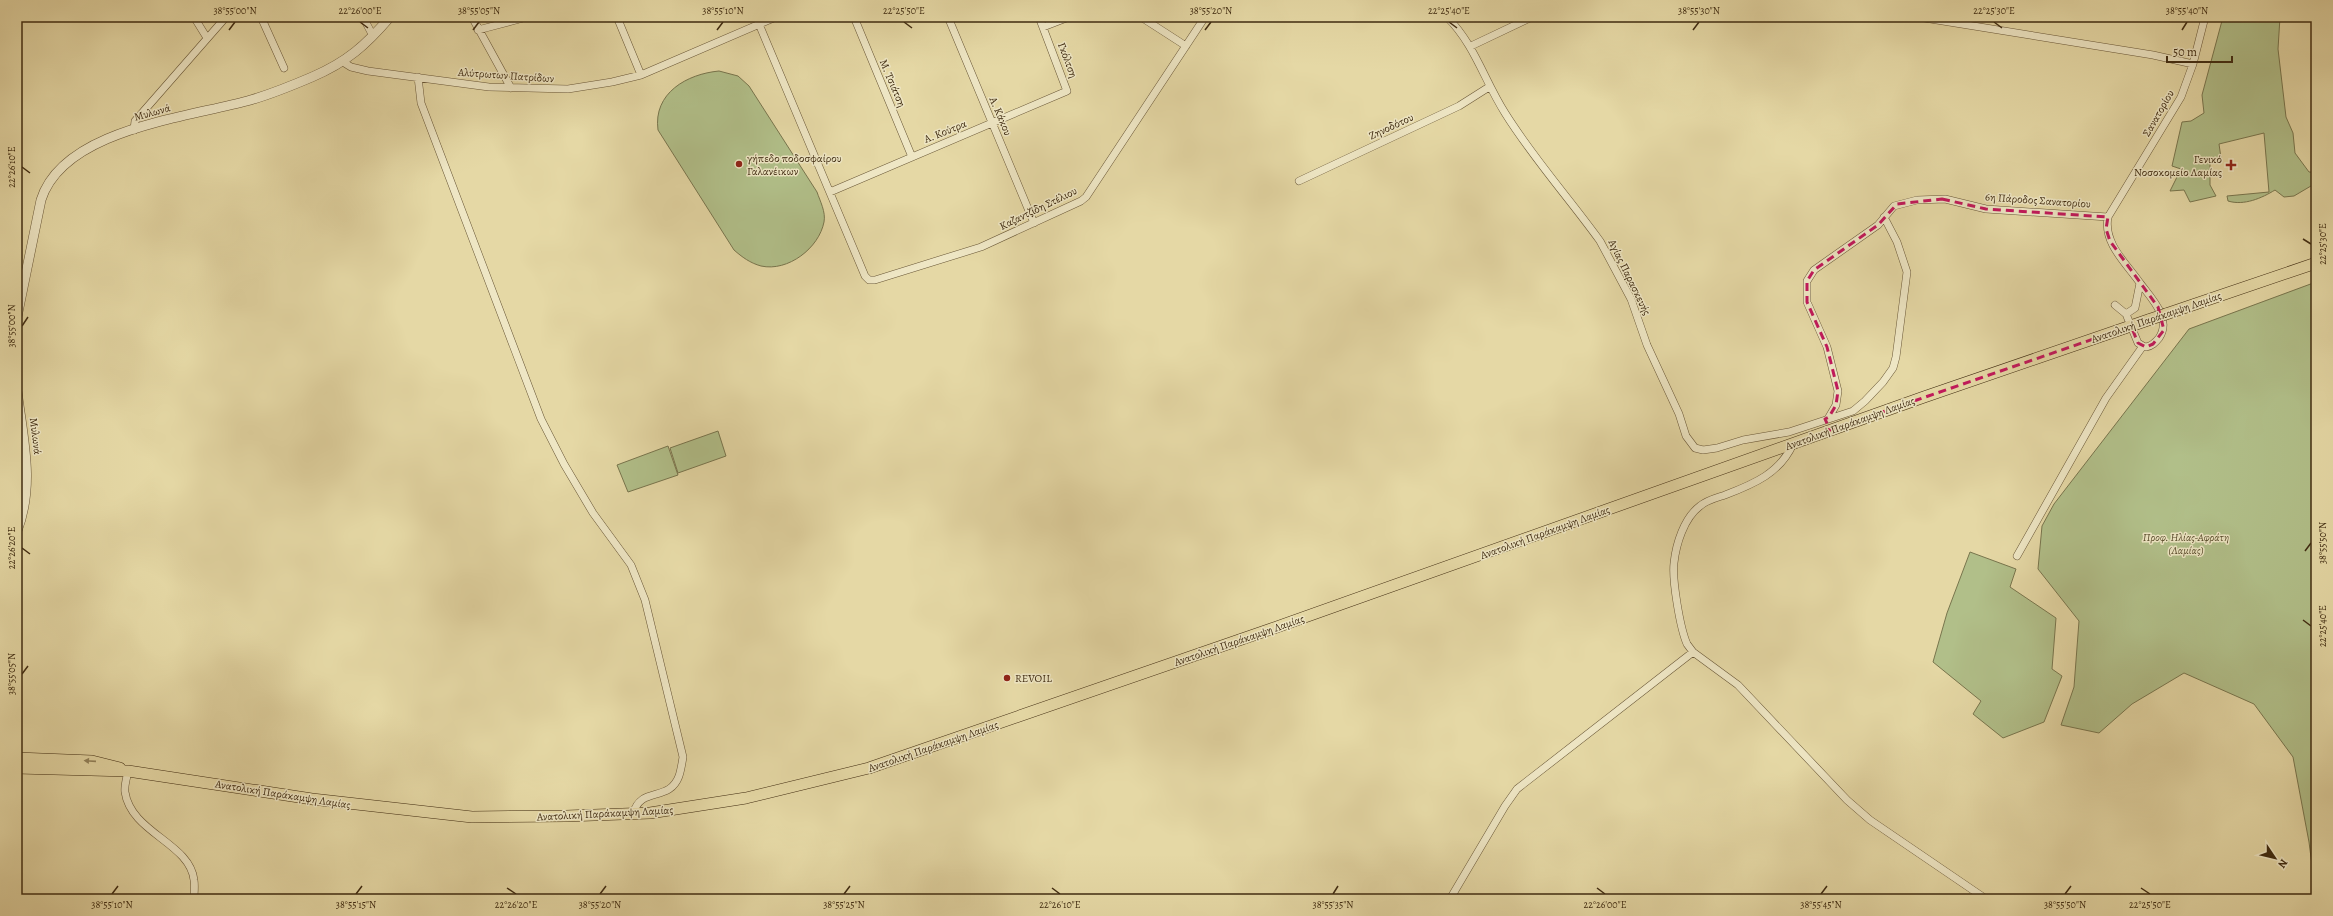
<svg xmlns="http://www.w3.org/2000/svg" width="2333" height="916" font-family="Alegreya,serif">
<rect width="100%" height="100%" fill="#e5d8a5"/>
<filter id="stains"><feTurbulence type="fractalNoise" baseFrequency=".005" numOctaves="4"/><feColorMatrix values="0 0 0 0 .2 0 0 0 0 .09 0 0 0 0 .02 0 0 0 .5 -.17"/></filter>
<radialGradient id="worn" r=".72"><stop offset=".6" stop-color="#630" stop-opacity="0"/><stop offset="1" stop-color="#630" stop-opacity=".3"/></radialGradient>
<path fill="#b1bf89" stroke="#78754d" d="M2223,17H2280L2278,49L2286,117L2293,133L2295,153L2309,172H2316V183L2294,196L2284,197L2275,190C2262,198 2244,206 2228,201L2227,196L2269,192L2264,133L2219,144L2221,158L2210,159V185L2216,196L2190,202L2184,190L2170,191L2181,169L2172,166L2182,122L2191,121L2204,113L2202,95Z
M719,71L738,76L749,86L817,192C820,201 826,212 824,222C819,248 788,272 761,266C750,263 742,257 734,250L658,130C653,93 687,74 719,71Z
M2316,282V896L2309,842L2293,757L2254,704L2184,673L2132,704L2099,733L2061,725L2074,687L2079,621L2038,569L2042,526L2054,504L2189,329Z
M718,431L726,456L678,473L670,448Z
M668,446L678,475L628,492L617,465Z
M1970,552L2016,569L2010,587L2056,618L2052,669L2062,676L2044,722L2003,738L1973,714L1981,701L1933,662L1947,613Z"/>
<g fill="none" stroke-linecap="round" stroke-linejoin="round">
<defs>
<path id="minor" d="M194,17L207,38
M261,17L284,68
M363,17L373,36
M472,17L511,88
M617,17L641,75
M854,17L912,157
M948,17L1034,223
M1141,17L1186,46
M1447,17C1475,45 1484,80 1505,113C1533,158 1569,198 1600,241L1631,299L1647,345L1679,414L1686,436L1695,448L1703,450L1717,448L1743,440L1789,432L1853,411L1865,401L1883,382L1893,368L1896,357L1907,272L1897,242L1884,217
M1918,17L2153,55L2193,64
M759,24L865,276L869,280H875L981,247L1081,201L1086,197L1205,17
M1043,27L1069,17
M478,30L527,17
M1471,46L1532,17
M343,62L351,67L368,71L489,87L568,89L612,82L641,75L776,17
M418,77L421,103L541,419L564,464L593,513L631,565L645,600L683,757C682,763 681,770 679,776C669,803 641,785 633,814
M134,130L135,121L226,17
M1299,181L1459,106L1489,87
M830,192L1067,91L1039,17
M2115,305L2126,314L2138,343L2143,346
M2126,314L2135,308L2140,283C2126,263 2103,243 2108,217L2181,97L2193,64L2205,17
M1829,417L1836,405L1838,391L1827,347L1807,302V281L1814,270L1878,225L1894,206L1917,200L1945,199L1986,209L2108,217
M1793,444C1780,473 1754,484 1725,495C1716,498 1707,500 1700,506C1684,518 1676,544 1674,563C1672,580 1680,628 1687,644L1693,652L1738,685L1847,800L1870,820L1986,899
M2017,556L2106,398L2143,346L2146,347C2152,346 2155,343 2159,338C2172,319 2152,299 2140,283
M128,771C127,777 124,786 125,792C131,833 190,843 194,880C195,886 194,893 194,899
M1450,899L1505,806L1517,789L1693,652"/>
<path id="tertiary" d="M17,317L41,200C63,130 184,118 247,101C269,95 291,86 312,77C347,62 366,45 390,17
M17,391C23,438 35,485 17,531"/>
<path id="primary" d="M2166,314L2316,263
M17,758L92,761L120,768
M17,768L128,771L312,799L472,817L566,816L650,813L746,798L869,768L1271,629L1924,397L2151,319"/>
</defs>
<use href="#minor" stroke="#685636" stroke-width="8"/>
<use href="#tertiary" stroke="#685636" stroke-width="10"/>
<use href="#primary" stroke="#3f2b11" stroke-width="12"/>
<use href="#minor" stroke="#eee6c4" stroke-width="7"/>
<use href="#tertiary" stroke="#eee6c4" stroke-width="9"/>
<use href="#primary" stroke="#e5d8a5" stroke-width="11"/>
<defs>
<path id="primary-bridge" d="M2151,319L2166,314"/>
</defs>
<use href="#primary-bridge" stroke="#3f2b11" stroke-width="12" stroke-linecap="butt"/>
<use href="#primary-bridge" stroke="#e5d8a5" stroke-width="11"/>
</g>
<defs><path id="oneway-solid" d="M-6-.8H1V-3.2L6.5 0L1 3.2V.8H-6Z"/></defs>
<use fill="#92825b" href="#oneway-solid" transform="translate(90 761) rotate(-176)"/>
<path fill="none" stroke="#c2185b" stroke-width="3" stroke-dasharray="8 5" stroke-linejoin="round" d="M1942,199L1986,209L2108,217L2106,229L2110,241L2158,307L2164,330L2153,344L2146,347L2138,343L2131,326L1830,430L1825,419L1829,417L1836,405L1838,391L1827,347L1807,302V281L1814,270L1878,225L1897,204Z"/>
<path fill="none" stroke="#3f2b11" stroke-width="1.5" d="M360,22L368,28M904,22L912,28M1449,22L1457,28M1994,22L2002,28M229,30L235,22M473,30L479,22M717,30L723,22M1205,30L1211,22M1693,30L1699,22M2182,30L2187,22M22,167L30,173M2303,239L2311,244M22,326L28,317M22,548L30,554M2305,551L2311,543M2303,620L2311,626M22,674L28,666M507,888L516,894M1052,888L1060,894M1597,888L1605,894M2141,888L2150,894M112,894L118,886M356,894L362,886M600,894L606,886M844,894L850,886M1333,894L1338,886M1821,894L1827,886M2065,894L2071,886"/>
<g fill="#8f2418" stroke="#eee6c4" stroke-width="1.5">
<circle cx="739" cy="164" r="4"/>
<path d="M2229 159h4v4h4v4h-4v4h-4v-4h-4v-4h4z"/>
<circle cx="1007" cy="678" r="4"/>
</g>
<g text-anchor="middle" stroke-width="3" stroke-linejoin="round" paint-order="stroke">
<g font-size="11" fill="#3f2b11" stroke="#eee6c4">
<text transform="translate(1068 60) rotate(69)" y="4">Γκόλτση</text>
<text transform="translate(506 75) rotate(4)" y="4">Αλύτρωτων Πατρίδων</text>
<text transform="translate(893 83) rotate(67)" y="4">Μ. Τσιάτση</text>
<text transform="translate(152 112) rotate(-15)" y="4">Μυλωνά</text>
<text transform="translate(2158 113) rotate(-60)" y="4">Σανατορίου</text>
<text transform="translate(1001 116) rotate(67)" y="4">Α. Κάκου</text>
<text transform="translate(1391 126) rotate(-25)" y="4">Ζηνοδότου</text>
<text transform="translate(945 131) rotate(-22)" y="4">Α. Κούτρα</text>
<text transform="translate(2038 200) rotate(4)" y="4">6η Πάροδος Σανατορίου</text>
<text transform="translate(1038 208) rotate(-26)" y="4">Καζαντζίδη Στέλιου</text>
<text transform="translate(1630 277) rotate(64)" y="4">Αγίας Παρασκευής</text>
<text transform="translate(2156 317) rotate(-19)" y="4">Ανατολική Παράκαμψη Λαμίας</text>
<text transform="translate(1850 423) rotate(-20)" y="4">Ανατολική Παράκαμψη Λαμίας</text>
<text transform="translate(36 436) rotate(83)" y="4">Μυλωνά</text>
<text transform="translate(1545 532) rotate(-20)" y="4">Ανατολική Παράκαμψη Λαμίας</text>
<text transform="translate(1239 640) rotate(-19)" y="4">Ανατολική Παράκαμψη Λαμίας</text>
<text transform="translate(933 746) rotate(-19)" y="4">Ανατολική Παράκαμψη Λαμίας</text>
<text transform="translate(283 794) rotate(9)" y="4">Ανατολική Παράκαμψη Λαμίας</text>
<text transform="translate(605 813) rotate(-3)" y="4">Ανατολική Παράκαμψη Λαμίας</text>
</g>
<g font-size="11" fill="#3f2b11" stroke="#eee6c4" text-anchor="start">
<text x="747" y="162">γήπεδο ποδοσφαίρου<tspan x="747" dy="13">Γαλανέικων</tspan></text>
<text x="2222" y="163" text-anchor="end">Γενικό<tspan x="2222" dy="13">Νοσοκομείο Λαμίας</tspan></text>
<text x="1015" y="682">REVOIL</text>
</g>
<g font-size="11" font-style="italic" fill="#564929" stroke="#eee6c4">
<text x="2186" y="541">Προφ. Ηλίας-Αφράτη<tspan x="2186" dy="13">(Λαμίας)</tspan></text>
</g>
</g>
<rect width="2333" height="916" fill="none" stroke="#e5d8a5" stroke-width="44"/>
<g transform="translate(2275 858) rotate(125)" stroke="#eee6c4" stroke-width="3" paint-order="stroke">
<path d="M0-3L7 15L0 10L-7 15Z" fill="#3f2b11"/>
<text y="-6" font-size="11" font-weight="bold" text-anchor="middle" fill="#3f2b11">N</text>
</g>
<path d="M2167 56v6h65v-6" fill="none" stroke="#3f2b11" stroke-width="2"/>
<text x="2173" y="56" font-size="12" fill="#3f2b11" stroke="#eee6c4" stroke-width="3" paint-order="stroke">50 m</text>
<rect x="22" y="22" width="2289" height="872" fill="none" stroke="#3f2b11" stroke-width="1.5"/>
<g font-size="10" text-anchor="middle" fill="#3f2b11">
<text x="235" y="14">38°55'00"N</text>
<text x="360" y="14">22°26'00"E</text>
<text x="479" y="14">38°55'05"N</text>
<text x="723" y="14">38°55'10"N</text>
<text x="904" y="14">22°25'50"E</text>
<text x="1211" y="14">38°55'20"N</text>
<text x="1449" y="14">22°25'40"E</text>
<text x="1699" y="14">38°55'30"N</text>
<text x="1994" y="14">22°25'30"E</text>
<text x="2187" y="14">38°55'40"N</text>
<text transform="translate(11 167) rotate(-90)" y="4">22°26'10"E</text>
<text transform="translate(2322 244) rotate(-90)" y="4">22°25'30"E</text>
<text transform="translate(11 326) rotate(-90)" y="4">38°55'00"N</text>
<text transform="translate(2322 543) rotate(-90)" y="4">38°55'50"N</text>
<text transform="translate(11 548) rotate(-90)" y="4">22°26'20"E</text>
<text transform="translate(2322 626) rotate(-90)" y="4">22°25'40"E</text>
<text transform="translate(11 674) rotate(-90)" y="4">38°55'05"N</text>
<text x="112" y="908">38°55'10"N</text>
<text x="356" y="908">38°55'15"N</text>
<text x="516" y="908">22°26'20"E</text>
<text x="600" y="908">38°55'20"N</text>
<text x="844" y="908">38°55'25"N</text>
<text x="1060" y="908">22°26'10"E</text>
<text x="1333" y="908">38°55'35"N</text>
<text x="1605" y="908">22°26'00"E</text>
<text x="1821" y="908">38°55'45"N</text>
<text x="2065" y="908">38°55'50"N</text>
<text x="2150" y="908">22°25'50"E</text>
</g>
<rect width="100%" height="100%" filter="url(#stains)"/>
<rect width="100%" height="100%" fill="url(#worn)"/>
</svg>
